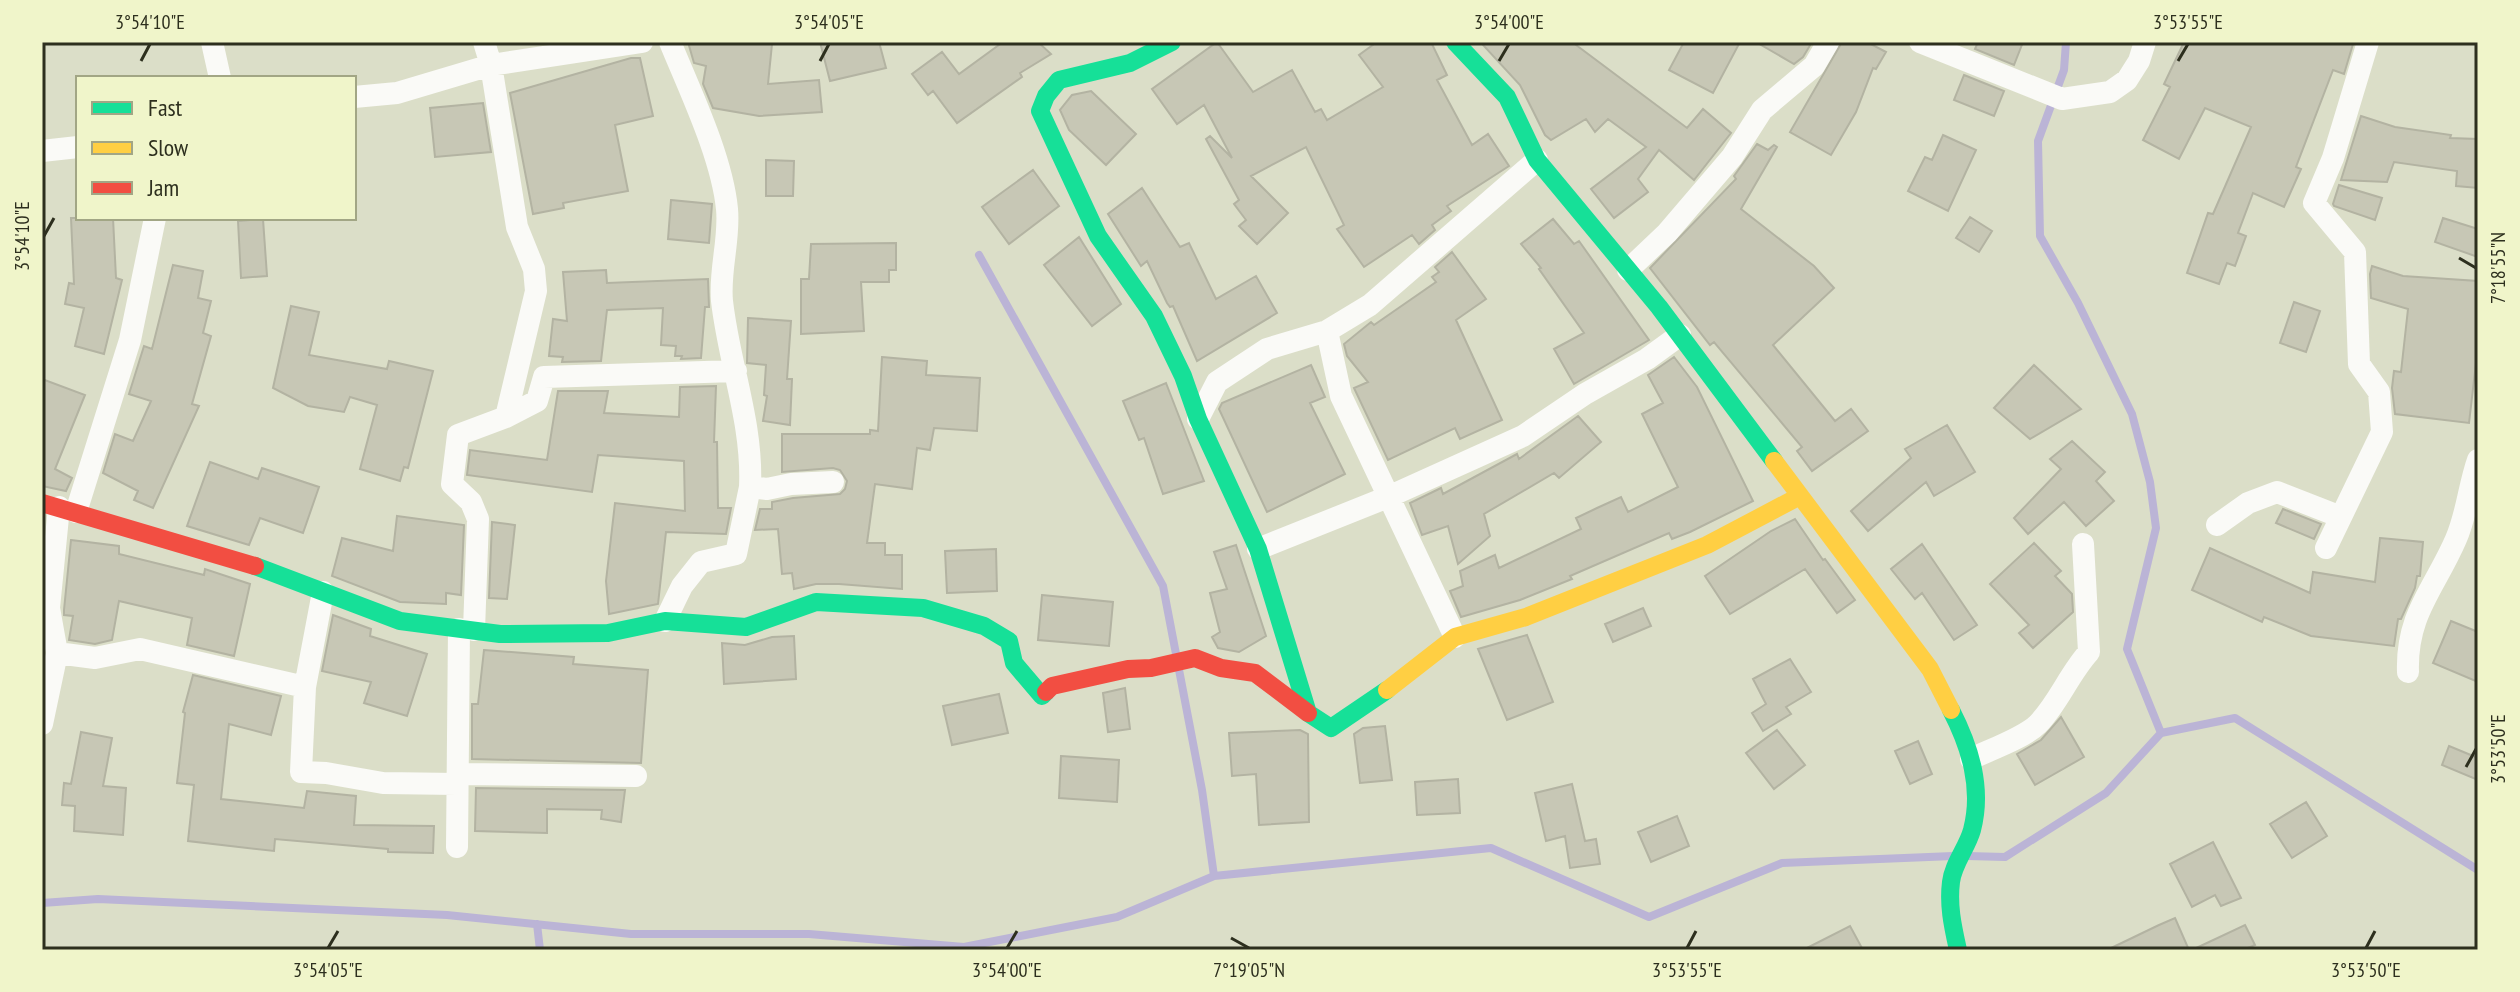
<svg xmlns="http://www.w3.org/2000/svg" width="2520" height="992" font-family="'PT Sans Narrow',sans-serif">
<rect width="100%" height="100%" fill="#dbdec8"/>
<g fill="none" stroke-linecap="round" stroke-linejoin="round">
<path stroke="#bbb4d6" stroke-width="8" d="M2066,42L2064,70L2038,141L2040,236L2078,303L2132,414L2150,482L2156,528L2127,649L2161,733
M979,255L1163,586L1202,790L1214,876
M1967,856L2005,857L2106,793L2161,733L2235,718L2478,870
M42,903L98,899L447,915L631,934H809L964,947L1117,917L1214,876L1491,848L1649,917L1782,863L1953,856
M537,924L540,950"/>
</g>
<path fill="#c7c7b5" stroke="#b3b3a2" stroke-width="2" d="M688,42L772,44L768,84L819,80L822,112L759,116L713,108L703,84L706,66L694,63Z
M820,42H879L886,68L830,81Z
M1003,42H1038L1051,54L1020,73L1022,77L957,123L933,91L928,95L912,74L942,52L959,74Z
M1217,42L1253,92L1292,70L1315,112L1321,109L1327,120L1383,87L1359,55L1377,42H1431L1447,75L1437,80L1472,145L1488,134L1509,166L1447,206L1451,211L1432,225L1435,230L1419,244L1412,235L1364,267L1337,229L1344,225L1306,147L1251,176L1288,213L1257,244L1239,226L1246,220L1234,204L1239,200L1206,139L1210,136L1232,158L1204,105L1177,124L1152,89Z
M1487,42H1572L1687,128L1703,109L1731,133L1694,180L1659,150L1638,179L1648,192L1614,218L1591,189L1646,147L1608,119L1595,132L1586,119L1551,140L1545,135L1520,85L1483,45Z
M1684,42H1740L1713,93L1669,70Z
M1756,42H1812L1803,57L1794,64Z
M1842,42H1867L1886,52L1876,69L1873,68L1856,112L1831,155L1790,132Z
M1978,42H2023L2014,65L1975,49Z
M2184,42H2346L2353,44L2344,74L2333,70L2296,167L2301,169L2284,207L2253,193L2238,233L2246,236L2235,266L2227,263L2219,284L2187,273L2208,213L2213,214L2251,127L2205,108L2179,159L2143,140L2170,87L2164,84Z
M631,58H640L653,116L615,125L628,191L563,203L564,208L533,214L510,93Z
M1964,75L2004,91L1994,116L1954,100Z
M1091,91L1136,134L1106,165L1069,130L1060,110L1072,95Z
M483,103L491,152L435,157L430,108Z
M2361,116L2395,127L2451,135L2450,138L2478,139V188L2456,186L2457,171L2394,162L2387,182L2341,180Z
M1943,135L1976,150L1948,211L1908,191L1925,157L1932,160Z
M1757,144L1768,150L1774,145L1777,147L1741,209L1814,266L1834,288L1773,345L1835,421L1851,409L1868,431L1812,471L1797,451L1802,447L1714,342L1710,345L1650,268L1736,179L1734,176Z
M766,160L794,161L793,196H766Z
M1033,170L1059,206L1009,244L982,207Z
M2339,185L2382,198L2375,220L2334,206L2333,204Z
M1142,188L1180,247L1189,243L1216,299L1256,276L1277,313L1197,361L1173,306L1170,307L1167,303L1147,261L1141,266L1108,214Z
M671,200L712,204L709,243L668,239Z
M1970,217L1992,231L1979,252L1956,238Z
M71,218H113L116,278L122,280L104,354L75,346L84,308L65,304L69,283L74,284Z
M2443,218L2478,229V257L2435,242Z
M263,219L267,276L241,278L238,221Z
M1553,219L1574,244L1579,241L1649,340L1574,384L1554,349L1584,333L1539,269L1541,268L1521,244Z
M1079,237L1121,304L1092,326L1044,265Z
M896,243V270H889V282H861L864,331L801,334V279H809L811,244Z
M1452,252L1486,299L1456,320L1502,420L1460,439L1455,428L1388,460L1354,388L1368,382L1347,356L1344,344L1371,322L1374,325L1436,282L1432,277L1439,272L1435,267Z
M173,265L203,271L198,298L211,301L203,333L211,336L192,404L199,406L153,508L134,500L138,491L103,473L115,434L133,441L151,401L129,394L144,346L152,349Z
M2372,266L2403,276L2478,281V346L2469,423L2395,414L2392,388L2394,371L2401,372L2408,309L2371,298L2370,274Z
M606,270L607,283L708,279L709,307H705L701,358L681,359L682,356H675L676,346L661,345L663,308L607,310L601,361L562,362L563,357L549,356L553,319L567,321L563,272Z
M2294,302L2320,311L2306,352L2280,343Z
M291,306L319,312L309,355L387,369L389,361L433,371L408,468L404,467L400,481L360,469L377,405L350,397L344,412L308,406L273,388Z
M748,318L791,321L787,379H792L790,425L763,421L767,396L764,395L766,365L747,363Z
M882,357L927,361L926,375L980,378L977,431L934,428L930,450L917,448L912,489L875,484L867,543H885V555H902V589L839,584H816L794,589L792,573L782,574L778,529L755,530L760,509H772V502L793,498L840,494L845,489L847,481L840,470L833,468L782,472V434H870V430L878,431Z
M1674,357L1697,387L1753,501L1690,532L1672,539L1669,533L1570,576L1572,579L1520,600L1461,617L1450,591L1463,586L1460,571L1495,555L1499,568L1581,529L1576,518L1597,508L1621,497L1628,512L1678,487L1642,414L1663,403L1648,375Z
M1311,365L1325,397L1310,403L1345,474L1267,512L1219,409L1222,403Z
M2034,365L2081,409L2030,439L1994,408Z
M42,379L85,395L55,469L72,478L66,491L42,486Z
M1166,383L1204,481L1163,494L1144,438L1139,440L1123,401Z
M716,386L714,442H717L718,508H731L726,534L666,532L658,604L609,614L606,581L615,503L685,511L684,461L598,455L592,492L467,475L470,450L547,460L558,391H608L604,413L679,417L680,387Z
M1578,416L1601,442L1559,478L1554,473L1484,514L1490,536L1458,564L1448,526L1422,535L1410,503L1441,488L1443,494L1517,454L1519,459Z
M1947,425L1975,472L1934,496L1926,482L1868,531L1851,511L1911,458L1905,449Z
M2072,441L2105,472L2096,481L2114,501L2086,526L2064,502L2028,534L2014,518L2061,469L2050,459Z
M210,462L258,479L262,468L319,487L303,533L260,518L249,545L187,526Z
M2283,509L2321,524L2314,539L2276,523Z
M397,516L464,525L461,595L446,593V604L400,602L332,576L342,538L393,551Z
M1795,519L1823,560L1825,559L1855,600L1837,613L1805,569L1730,614L1705,576L1771,531Z
M492,522L515,525L507,599L489,598Z
M2380,538L2423,542L2420,576H2417L2415,588L2401,619H2398L2394,646L2311,636L2264,617L2262,622L2192,590L2210,548L2310,593L2313,572L2375,582Z
M71,540L119,546V554L204,575L205,569L250,584L234,656L187,645L192,618L119,601L112,640L95,644L69,640L73,616L64,615V610Z
M2034,543L2061,571L2055,576L2072,594L2073,612L2033,648L2019,633L2029,625L1990,584Z
M1922,544L1977,625L1954,640L1922,593L1915,599L1891,569Z
M1236,545L1266,636L1239,652L1218,648L1212,637L1220,632L1210,593L1227,589L1214,552Z
M996,549L997,591L947,593L945,551Z
M1042,595L1113,602L1109,646L1038,640Z
M1643,608L1651,626L1613,642L1605,624Z
M333,615L371,629L370,636L427,654L407,716L364,703L371,682L322,671Z
M2451,621L2478,632V682L2433,663Z
M1527,635L1553,702L1507,720L1478,649Z
M794,636L796,679L724,684L722,643L745,645L772,637Z
M484,650L574,657L573,664L648,670L641,763L472,759V704H478Z
M1790,659L1811,692L1786,707L1791,714L1763,731L1752,713L1766,704L1753,679Z
M193,675L281,696L271,735L229,724L221,799L304,808L307,791L356,796L354,825L434,826L433,853L388,852V849L275,839L274,851L188,841L194,785L177,783L185,713L183,712Z
M1125,688L1130,729L1108,732L1103,693Z
M999,694L1008,733L952,745L943,706Z
M2061,717L2084,757L2035,785L2017,754L2041,740Z
M1385,726L1392,780L1360,783L1354,734L1363,728Z
M1300,730L1308,734L1309,822L1259,825L1256,774L1232,776L1229,733Z
M1777,730L1805,765L1774,789L1746,753Z
M81,732L112,738L103,786L126,788L123,835L74,831L75,806L62,805L64,783L71,784Z
M1918,741L1932,774L1910,784L1895,751Z
M2449,746L2478,758V780L2442,765Z
M1061,756L1119,760L1117,802L1059,798Z
M1458,779L1460,813L1417,815L1415,782Z
M1572,784L1585,841L1596,839L1600,864L1570,868L1565,836L1546,841L1535,793Z
M476,788L625,790L621,822L601,819L602,810L547,809V833L475,831Z
M2306,802L2327,836L2292,858L2270,824Z
M1677,816L1689,846L1651,862L1638,832Z
M2213,842L2241,898L2221,906L2215,895L2192,907L2170,864Z
M2175,918L2189,950H2107L2159,925Z
M2245,925L2255,945L2243,950H2192Z
M1850,926L1863,950H1803Z"/>
<g fill="none" stroke-linecap="round" stroke-linejoin="round">
<path stroke="#fafaf7" stroke-width="22" d="M212,42L220,78
M670,42C690,91 722,157 727,209C730,239 719,271 722,301C729,364 753,423 750,487
M1920,42L2062,99L2110,92L2127,80L2139,61L2145,42
M354,97L397,93L491,65L642,42
M42,151L78,147
M1628,270L1667,233L1732,157L1762,110L1814,66L1828,42
M1327,331L1341,396L1455,637
M506,417L537,401L544,377L736,371
M1198,419L1217,382L1267,349L1327,331L1370,305L1537,160
M76,512L130,340L155,218
M2217,525L2248,503L2277,492L2341,517
M2326,548L2382,432L2379,392L2359,364L2355,252L2314,203L2333,158L2368,42
M1258,549L1388,497L1523,436L1585,394L1647,359L1680,335
M323,592L305,687L301,772L326,773L383,783L457,784
M42,606L49,608L57,653L95,658L140,649L305,687
M49,608L59,507
M665,621L682,586L701,562L736,554L750,487L767,489L791,484L833,482
M474,630L478,519L471,502L452,484L458,435L506,417L536,291L534,269L517,227L491,65L484,42
M2408,672C2406,614 2435,588 2456,539C2467,514 2469,485 2478,460
M42,724L57,653
M1971,759C1989,750 2024,738 2038,724C2059,702 2069,674 2089,652L2083,544
M459,774L636,776
M457,847L459,629"/>
<path stroke="#16e098" stroke-width="18" d="M1172,42L1130,63L1059,80L1046,96L1040,111L1098,236L1154,316L1183,376L1198,419L1258,549L1308,713L1331,728L1387,690
M1455,42L1507,97L1537,160L1659,307L1774,461
M255,566L400,621L500,634L608,633L665,621L746,627L816,602L923,608L984,626L1009,641L1014,663L1042,696L1046,692
M1951,710C1970,747 1983,788 1972,830C1967,848 1953,864 1951,882C1948,906 1953,927 1958,950"/>
<path stroke="#ffcf43" stroke-width="18" d="M1774,461L1930,669L1951,710
M1387,690L1455,637L1526,617L1707,545L1800,496"/>
<path stroke="#f24e42" stroke-width="18" d="M42,503L255,566
M1046,692L1052,686L1128,669L1151,668L1195,658L1221,668L1255,673L1308,713"/>
</g>
<path fill="none" stroke="#2d2f1e" stroke-width="3" d="M141,61L150,44M820,61L829,44M1499,61L1509,44M2178,61L2188,44M44,236L54,218M2459,258L2476,268M2466,767L2476,749M1231,938L1249,948M328,948L338,931M1007,948L1017,931M1687,948L1696,931M2366,948L2375,931"/>
<rect width="2520" height="992" fill="none" stroke="#f0f5ca" stroke-width="88"/>
<rect x="76" y="76" width="280" height="144" fill="#f0f5ca" stroke="#a2a685" stroke-width="2"/>
<rect x="92" y="102" width="40" height="12" fill="#16e098" stroke="#a2a685" stroke-width="2"/>
<text x="148" y="116" font-size="24" fill="#2d2f1e">Fast</text>
<rect x="92" y="142" width="40" height="12" fill="#ffcf43" stroke="#a2a685" stroke-width="2"/>
<text x="148" y="156" font-size="24" fill="#2d2f1e">Slow</text>
<rect x="92" y="182" width="40" height="12" fill="#f24e42" stroke="#a2a685" stroke-width="2"/>
<text x="148" y="196" font-size="24" fill="#2d2f1e">Jam</text>
<rect x="44" y="44" width="2432" height="904" fill="none" stroke="#2d2f1e" stroke-width="3"/>
<g font-size="20" text-anchor="middle" fill="#2d2f1e">
<text x="150" y="29">3°54'10"E</text>
<text x="829" y="29">3°54'05"E</text>
<text x="1509" y="29">3°54'00"E</text>
<text x="2188" y="29">3°53'55"E</text>
<text transform="translate(22 236) rotate(-90)" y="7">3°54'10"E</text>
<text transform="translate(2498 268) rotate(-90)" y="7">7°18'55"N</text>
<text transform="translate(2498 749) rotate(-90)" y="7">3°53'50"E</text>
<text x="328" y="977">3°54'05"E</text>
<text x="1007" y="977">3°54'00"E</text>
<text x="1249" y="977">7°19'05"N</text>
<text x="1687" y="977">3°53'55"E</text>
<text x="2366" y="977">3°53'50"E</text>
</g>
</svg>
